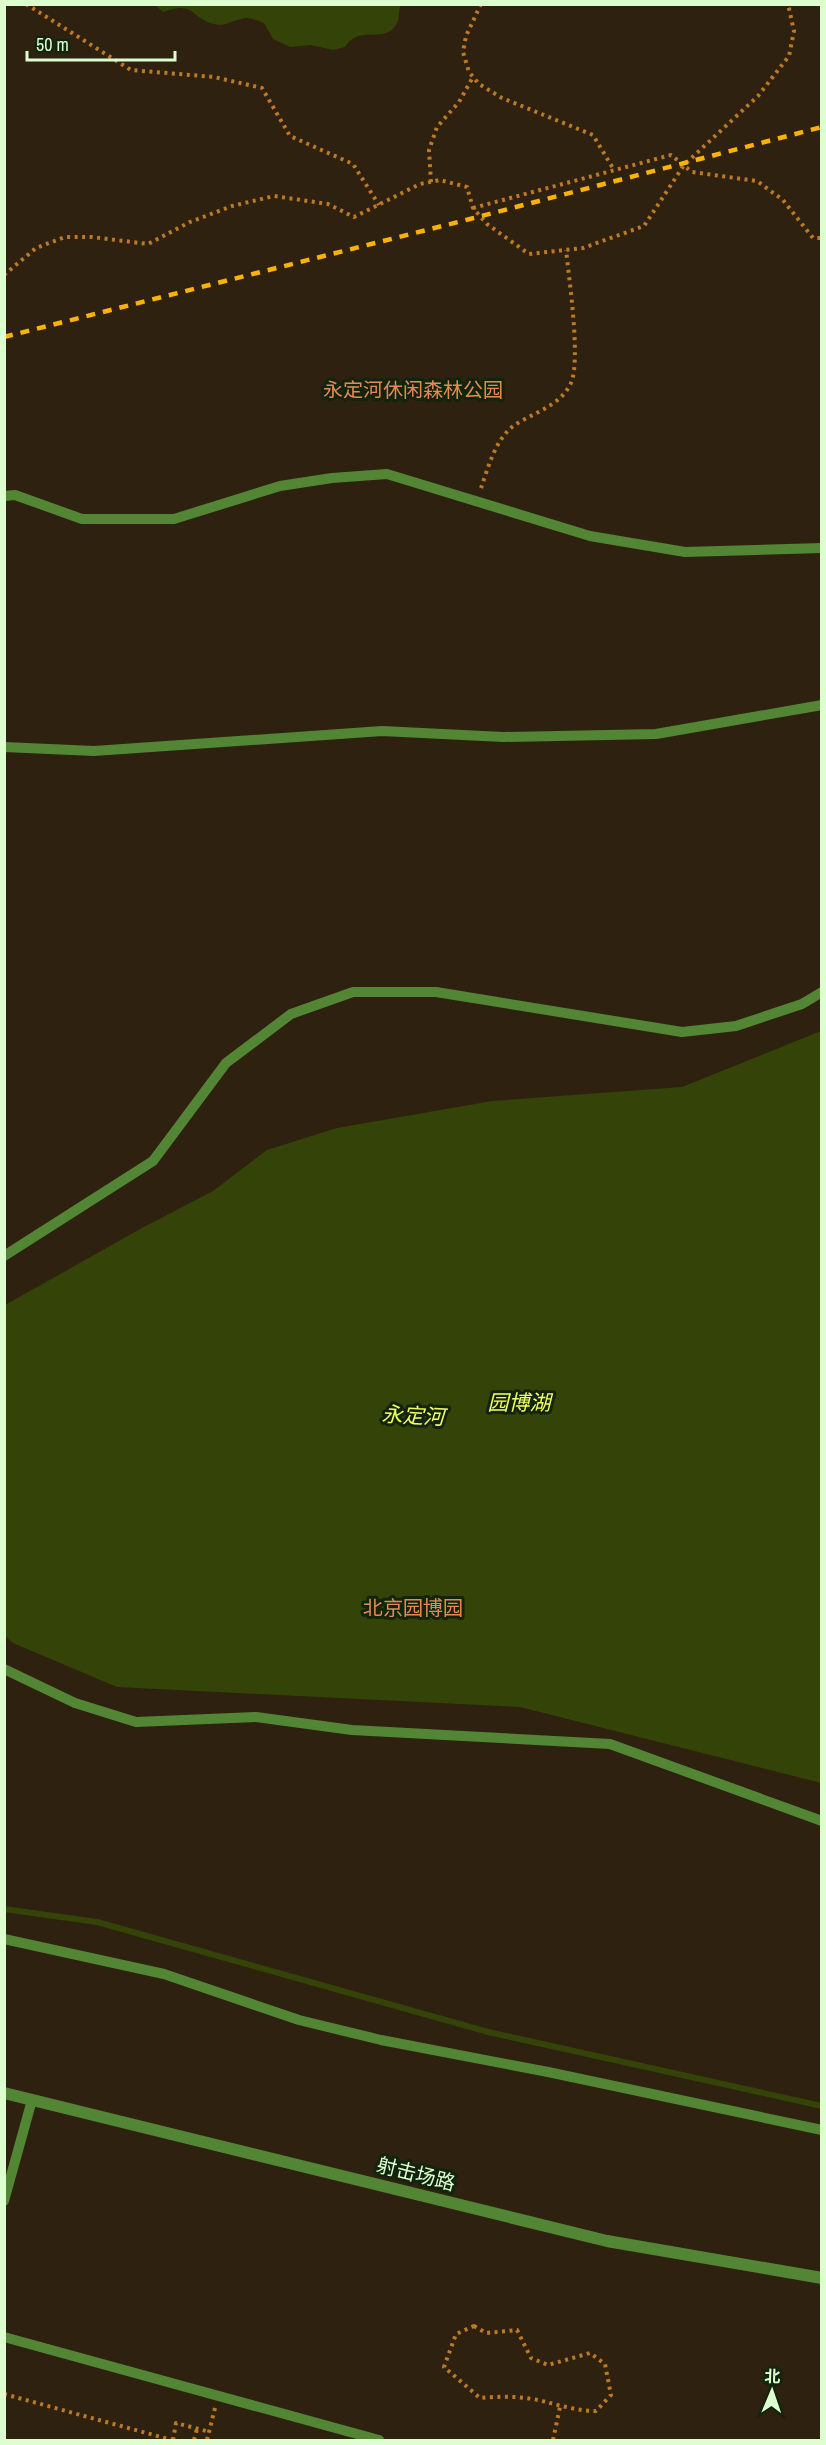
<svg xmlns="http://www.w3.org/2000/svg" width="826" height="2445" font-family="'Archivo Narrow','Noto Sans SC',sans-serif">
<rect width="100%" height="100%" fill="#12240d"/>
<path fill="#2f210f" d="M5,5H821V2440H5Z"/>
<path fill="#344307" d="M155,5H401C398,10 400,18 397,23C385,46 360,23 345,47L333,50L311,45L290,47L273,39L264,23C259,21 251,18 246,18C235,19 225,27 214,24C190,18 195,0 163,12Z
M821,1031V1783L520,1707L117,1687L13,1643L5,1636V1305L142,1228L213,1191L267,1150L337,1128L492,1101L682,1087Z"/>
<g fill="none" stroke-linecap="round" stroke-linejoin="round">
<path stroke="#344307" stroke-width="6" d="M4,1909L97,1922L488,2032L822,2106"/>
<path stroke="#bc7927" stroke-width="4" stroke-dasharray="3 4.5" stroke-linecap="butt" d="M26,4L131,70L214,77L262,88L290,136L353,164L379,205
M481,4L466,36L463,52L469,72L479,84L502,98L593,135L614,170
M431,182L429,150L437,127L459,102L473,77
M473,208L671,155L692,172L757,181L783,200L813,238H822
M4,275L36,248L65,237H92L148,244L190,222L232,206L274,196L328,204L354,217L420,184L440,180L467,187L473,208L487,224L529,254L583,248L644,226L684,165L758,96L789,56L794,31L788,4
M481,488C488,468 495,441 512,427C531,413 560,407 571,383C581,360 569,278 566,250
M474,2326L486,2333L517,2330L531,2358L548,2365L590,2353L605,2364L611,2395L596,2411C579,2411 562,2406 546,2402C525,2396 502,2396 480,2398L444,2367L456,2334Z
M4,2394L172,2440
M173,2440L176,2423L210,2432
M194,2440L197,2429
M207,2440L215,2408
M553,2440L560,2407"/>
<path stroke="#528635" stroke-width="10" d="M4,496L15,495L82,519H174L280,486L332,478L387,474L590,536L685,552L822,548
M4,747L94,751L382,731L503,737L656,734L822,705
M4,1256L153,1161L226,1063L291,1014L353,992H436L682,1032L736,1026L802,1004L822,992
M4,1669L75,1703L136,1722L256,1717L352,1730L610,1744L822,1821
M4,1939L164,1974L299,2020L381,2040L548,2072L822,2130
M4,2201L32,2100
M4,2337L379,2440"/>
<path stroke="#528635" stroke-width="12" d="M4,2093L607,2241L822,2278"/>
<path stroke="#fbb200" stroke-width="4.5" stroke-dasharray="9 8" stroke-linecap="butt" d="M4,337L470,219L822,127"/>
</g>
<g text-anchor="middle" stroke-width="6" stroke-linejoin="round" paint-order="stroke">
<g font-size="20" fill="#e68955" stroke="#12240d">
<text x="413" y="397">永定河休闲森林公园</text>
<text x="413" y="1615">北京园博园</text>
</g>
<g font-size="20" fill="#ddffd0" stroke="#12240d">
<text transform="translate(416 2174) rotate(14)" y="7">射击场路</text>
</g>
<g font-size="21" font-style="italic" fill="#f3ff5e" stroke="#12240d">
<text x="519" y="1410">园博湖</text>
<text transform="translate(413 1416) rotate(3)" y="7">永定河</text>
</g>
</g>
<rect width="826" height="2445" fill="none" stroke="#ddffd0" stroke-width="12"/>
<g transform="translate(772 2391) rotate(2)" stroke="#12240d" stroke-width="4.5" paint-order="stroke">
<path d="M0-4.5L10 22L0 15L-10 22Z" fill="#ddffd0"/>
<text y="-9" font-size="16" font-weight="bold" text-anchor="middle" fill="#ddffd0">北</text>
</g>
<path d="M27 51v9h148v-9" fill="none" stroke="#ddffd0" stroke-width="3"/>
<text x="36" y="51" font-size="18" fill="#ddffd0" stroke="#12240d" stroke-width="4.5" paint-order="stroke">50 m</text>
</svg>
